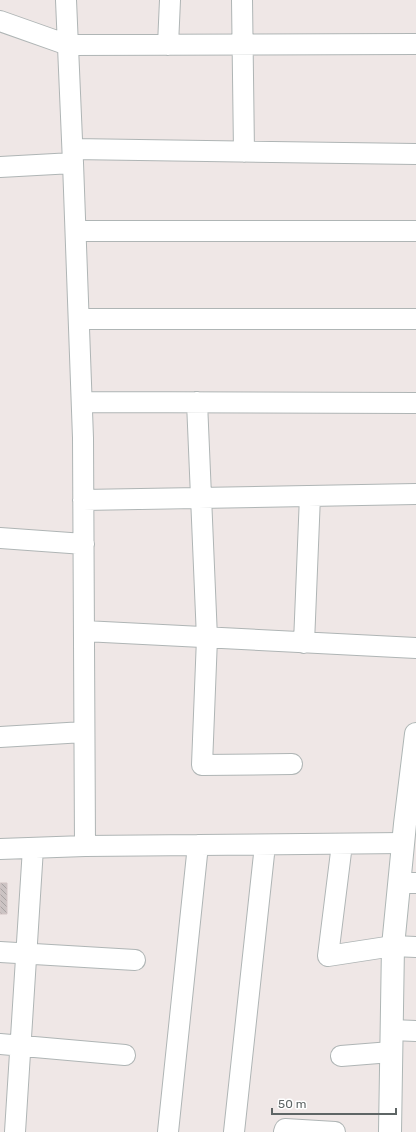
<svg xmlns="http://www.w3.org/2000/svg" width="416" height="1132" font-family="Rubik,sans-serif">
<defs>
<pattern id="building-back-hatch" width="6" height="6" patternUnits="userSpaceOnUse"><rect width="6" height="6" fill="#cbc3c3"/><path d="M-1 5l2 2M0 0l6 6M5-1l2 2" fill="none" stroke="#a8a2a2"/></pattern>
</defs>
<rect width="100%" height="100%" fill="#efe7e6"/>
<path fill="url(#building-back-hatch)" stroke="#d3c5c5" d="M0,883H7V914H0Z"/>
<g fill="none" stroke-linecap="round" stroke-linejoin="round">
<defs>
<path id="street" d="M66,0L73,163L83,438L85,846L403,843
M242,0L244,152
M0,21L68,45L416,44
M168,45L170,0
M73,149L416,154
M0,167L73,163
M76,231H416
M79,319H416
M82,402L416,403
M197,402L207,638L202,765L292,764
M83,500L416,494
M0,538L84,544
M84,631L416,648
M304,643L310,496
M0,737L84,732
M342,844L328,956L393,946L416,947
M0,849L85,846
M399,883H416
M0,952L135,960
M392,1030L416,1031
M0,1044L125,1055
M341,1056L391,1052
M15,1132L33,848
M168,1132L198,845
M234,1132L265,845
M284,1132L285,1129L335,1132"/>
<path id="secondary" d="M390,1132L393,946L405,824L416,734"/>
</defs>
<use href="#street" stroke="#afb5b5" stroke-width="22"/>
<use href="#secondary" stroke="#aeb6b5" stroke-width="24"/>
<use href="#street" stroke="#fff" stroke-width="20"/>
<use href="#secondary" stroke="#fff" stroke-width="22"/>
</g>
<path d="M272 1108v6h124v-6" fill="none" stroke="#5e6565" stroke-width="2"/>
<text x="278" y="1108" font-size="12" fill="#5e6565" stroke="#ffffff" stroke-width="3" paint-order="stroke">50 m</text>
</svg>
